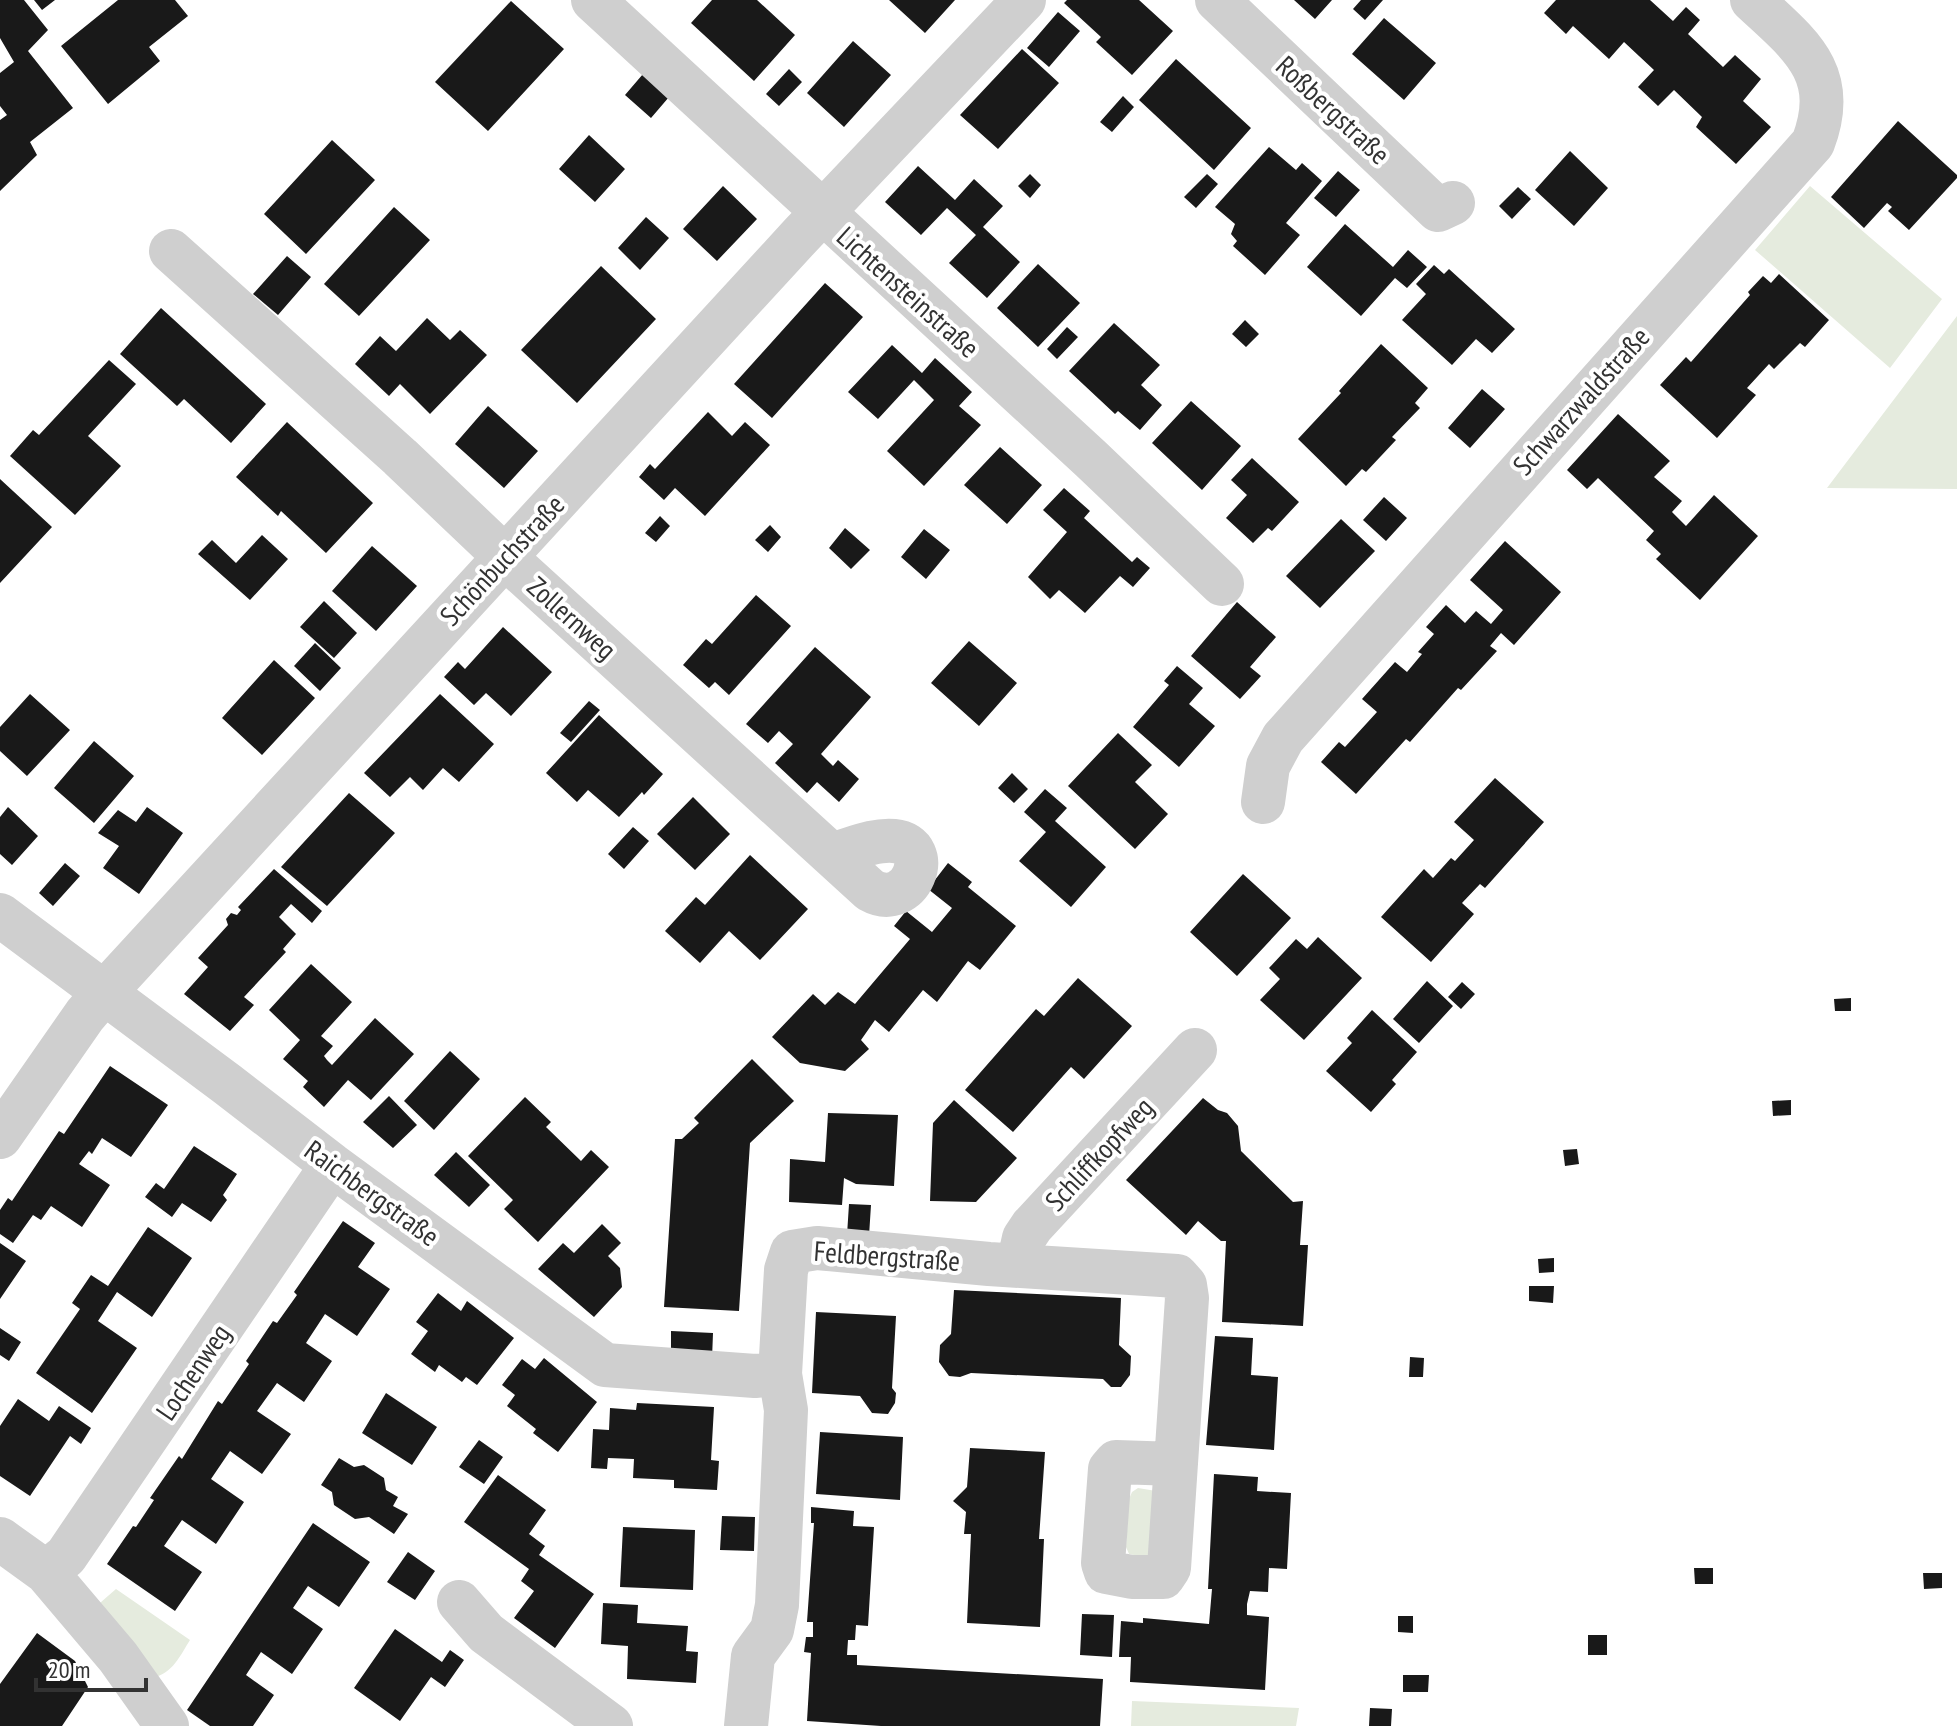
<svg xmlns="http://www.w3.org/2000/svg" width="1957" height="1726" font-family="'PT Sans Narrow',sans-serif">
<rect width="100%" height="100%" fill="#fff"/>
<path fill="#e5ebde" d="M1810,186L1942,299L1890,368L1755,250Z
M1957,316V489L1827,488Z
M1138,1488L1156,1491L1149,1558L1129,1554L1126,1547L1129,1499L1132,1492Z
M116,1589L190,1640C181,1654 172,1675 153,1677L93,1609Z
M1132,1701L1299,1708L1296,1726H1131Z"/>
<path fill="#191919" d="M0,0H24L48,30L28,51L73,108L30,142L37,155L0,191V120L7,115L0,106V73L14,62L0,38Z
M34,0H55L42,10Z
M118,0H175L188,16L149,47L160,61L108,104L61,46Z
M712,0H757L795,35L754,81L691,23Z
M889,0H955L925,33Z
M1067,0H1139L1173,31L1132,75L1096,42L1101,37L1064,3Z
M1294,0H1332L1315,19Z
M1361,0H1383L1365,20L1353,9Z
M1556,0H1650L1673,21L1686,7L1700,20L1688,34L1723,67L1735,55L1761,79L1743,101L1771,127L1736,164L1696,127L1702,117L1674,90L1658,106L1638,87L1654,70L1624,42L1609,59L1573,26L1566,34L1544,13Z
M511,1L564,49L488,131L435,82Z
M1058,12L1080,31L1049,67L1027,48Z
M1384,18L1436,63L1404,100L1352,54Z
M853,41L891,75L844,127L807,93Z
M1022,49L1059,83L998,149L960,115Z
M1176,59L1251,128L1214,170L1139,100Z
M789,69L802,82L779,106L766,94Z
M643,74L669,97L651,118L625,95Z
M1123,96L1134,107L1112,132L1100,122Z
M1898,121L1957,175V178L1909,230L1888,211L1892,207L1887,203L1864,228L1831,197Z
M589,135L625,169L595,202L559,169Z
M332,140L375,180L306,254L264,214Z
M1269,147L1296,170L1302,163L1322,181L1286,223L1300,235L1265,275L1233,246L1237,241L1231,234L1235,224L1215,207Z
M1570,151L1608,188L1574,226L1535,190Z
M918,166L955,200L974,179L1003,206L983,227L1020,262L987,298L949,263L976,235L947,208L921,235L885,202Z
M1338,171L1360,190L1336,217L1314,198Z
M1030,174L1041,185L1030,198L1018,186Z
M1207,174L1218,184L1196,208L1184,197Z
M723,186L757,219L717,261L683,229Z
M1518,187L1531,199L1512,219L1499,206Z
M394,207L430,240L359,316L324,284Z
M646,217L669,238L640,270L618,248Z
M1345,224L1393,267L1408,250L1427,267L1407,288L1395,278L1361,316L1307,267Z
M287,256L311,277L278,315L253,294Z
M1038,264L1080,303L1038,347L997,308Z
M1434,265L1444,274L1449,269L1515,329L1492,353L1476,339L1452,365L1402,320L1426,294L1416,284Z
M601,266L656,319L577,403L521,350Z
M1779,274L1829,320L1805,347L1800,343L1774,369L1769,364L1747,388L1756,395L1717,438L1660,385L1686,357L1691,362L1750,295L1748,292L1763,276L1771,283Z
M825,283L863,317L772,418L734,384Z
M161,308L266,404L231,443L184,399L177,406L120,354Z
M427,318L450,340L460,330L487,355L430,414L400,384L389,396L355,364L380,336L396,351Z
M1245,320L1259,334L1246,347L1232,334Z
M1114,323L1160,365L1141,385L1162,405L1140,430L1118,411L1115,414L1069,371Z
M1067,327L1078,337L1057,359L1047,349Z
M1381,344L1428,388L1415,403L1420,408L1392,437L1396,440L1366,472L1362,469L1346,486L1298,439L1341,393L1339,391Z
M892,345L922,373L935,358L946,368L972,392L959,406L981,425L924,486L887,451L934,400L914,380L878,419L848,392Z
M109,360L136,384L88,436L121,466L75,515L10,456L33,430L39,435Z
M1482,389L1505,409L1470,448L1448,428Z
M1191,401L1241,446L1202,490L1152,443Z
M488,406L538,451L504,488L455,444Z
M708,412L732,436L745,422L770,445L705,516L675,488L664,500L639,477L650,464L655,469Z
M1618,414L1670,461L1654,477L1682,501L1672,512L1686,526L1714,495L1758,536L1700,600L1656,559L1661,554L1646,540L1654,531L1598,478L1587,489L1567,470Z
M287,422L373,503L326,553L281,511L278,516L236,477Z
M1000,447L1042,485L1007,524L964,485Z
M1252,458L1299,502L1272,531L1268,528L1253,543L1226,518L1247,495L1231,480Z
M0,479L52,527L0,583Z
M1064,488L1090,511L1084,518L1132,562L1137,557L1150,568L1133,587L1120,576L1085,613L1059,590L1050,599L1028,577L1067,532L1043,510Z
M1384,497L1407,518L1386,541L1363,520Z
M660,516L670,526L656,542L645,533Z
M1341,519L1375,551L1320,608L1286,576Z
M770,525L781,537L768,552L755,540Z
M845,528L870,550L851,569L829,548Z
M924,529L950,550L926,579L901,557Z
M262,535L288,559L250,600L198,554L212,540L236,563Z
M1505,541L1561,592L1514,645L1501,633L1490,646L1497,651L1461,690L1458,688L1410,742L1406,739L1356,794L1321,762L1339,742L1345,747L1377,712L1362,699L1395,662L1407,672L1422,654L1418,652L1434,634L1426,627L1446,605L1465,623L1476,611L1491,624L1503,610L1470,580Z
M372,546L417,586L376,631L332,591Z
M756,595L791,626L729,695L715,682L709,688L683,665L706,639L712,644Z
M324,601L357,633L334,658L300,627Z
M1237,602L1276,637L1250,667L1261,676L1240,699L1191,656Z
M503,627L552,672L511,716L486,693L474,705L444,677L458,662L465,669Z
M969,641L1017,683L979,726L931,683Z
M315,643L341,668L320,691L294,666Z
M815,647L871,697L821,754L833,766L838,760L859,779L839,802L817,782L807,793L775,763L793,744L779,731L768,743L746,724Z
M274,660L315,698L262,755L222,718Z
M1177,666L1203,688L1189,704L1215,726L1179,767L1133,727L1169,685L1164,681Z
M30,694L70,730L27,776L0,751V727Z
M440,694L494,744L459,782L443,768L423,790L410,777L390,797L364,773Z
M589,701L600,710L571,742L560,733Z
M599,715L663,774L644,795L642,792L619,817L588,790L577,802L546,773Z
M1118,733L1152,765L1135,782L1168,814L1135,849L1068,786Z
M94,741L134,776L94,823L54,788Z
M1012,773L1028,789L1014,803L998,788Z
M1495,778L1544,822L1485,888L1480,884L1462,903L1474,914L1431,962L1381,917L1424,869L1433,878L1451,858L1455,861L1474,840L1454,822Z
M1045,789L1067,808L1055,821L1106,867L1071,907L1019,861L1046,832L1024,812Z
M349,793L395,833L327,906L281,867Z
M693,797L730,834L695,870L657,834Z
M8,807L38,836L12,865L0,854V817Z
M147,807L183,833L139,894L103,868L119,846L98,833L118,810L136,822Z
M633,827L649,841L624,869L608,854Z
M750,855L808,909L760,960L729,931L700,963L665,931L696,897L705,905Z
M65,863L80,876L53,906L39,893Z
M948,863L972,882L968,887L1016,926L980,970L968,961L937,1002L923,990L889,1032L875,1020L861,1040L869,1049L845,1071L800,1063L772,1037L813,994L825,1005L838,992L855,1004L910,939L894,926L906,911L932,932L952,908L928,889Z
M274,869L322,911L312,923L291,904L279,917L296,934L283,949L286,952L244,997L254,1005L230,1031L184,994L208,967L198,958L228,925L226,919L231,913L237,915L241,910L238,907Z
M1243,874L1291,918L1237,976L1190,932Z
M1318,937L1362,978L1304,1040L1260,1000L1280,979L1269,968L1296,939L1307,949Z
M311,964L352,1002L321,1036L333,1046L324,1056L327,1060L332,1065L375,1018L414,1054L371,1100L348,1080L324,1107L303,1087L308,1081L283,1059L300,1040L269,1010Z
M1078,978L1132,1026L1084,1079L1071,1067L1013,1132L965,1090L1036,1009L1044,1016Z
M1427,981L1453,1006L1419,1043L1393,1019Z
M1462,982L1475,994L1461,1009L1448,997Z
M1851,998V1011H1835L1834,999Z
M1372,1010L1417,1052L1392,1080L1396,1084L1371,1112L1326,1071L1352,1043L1347,1038Z
M450,1051L480,1079L434,1130L404,1101Z
M752,1059L794,1101L750,1143L739,1311L664,1307L675,1139H682L699,1123L694,1118Z
M110,1066L168,1105L131,1157L102,1138L92,1154L89,1151L79,1164L110,1185L82,1227L51,1206L41,1220L33,1215L13,1243L0,1234V1210L8,1198L12,1201L59,1131L64,1134Z
M389,1096L417,1125L393,1148L363,1122Z
M525,1097L551,1122L546,1127L581,1161L591,1150L609,1167L538,1242L504,1209L513,1200L468,1156Z
M1203,1098L1218,1110L1227,1113L1238,1126L1241,1151L1293,1202L1303,1201L1300,1245H1308L1303,1326L1222,1322L1226,1241H1221L1198,1221L1186,1235L1126,1180Z
M954,1100L1017,1158L976,1202L930,1201L933,1123Z
M1791,1100V1115L1773,1116L1772,1101Z
M828,1113L898,1115L894,1186L856,1184L844,1178L842,1205L789,1202L790,1159L825,1162Z
M194,1146L237,1174L223,1195L227,1200L211,1222L182,1203L172,1217L145,1197L156,1183L164,1189Z
M1577,1149L1579,1164L1565,1166L1563,1150Z
M456,1152L490,1185L469,1207L434,1175Z
M849,1204L871,1205L869,1236L847,1235Z
M343,1221L375,1243L358,1267L390,1289L357,1336L325,1314L306,1343L332,1361L304,1402L277,1383L257,1411L291,1434L262,1474L230,1451L211,1479L244,1502L216,1544L182,1520L164,1546L202,1572L175,1611L107,1564L133,1526L136,1527L154,1500L150,1498L179,1456L182,1459L218,1401L222,1404L249,1364L246,1361L273,1321L277,1323L297,1295L294,1292Z
M602,1224L621,1243L608,1256L620,1268L622,1287L594,1317L538,1269L563,1243L574,1253Z
M148,1227L192,1258L152,1317L117,1292L98,1321L137,1348L92,1413L36,1373L80,1309L72,1303L91,1275L108,1286Z
M0,1243L26,1261L0,1299Z
M1554,1258V1272L1539,1273L1538,1259Z
M1529,1286H1554L1553,1303L1529,1301Z
M954,1290L1121,1298L1119,1345L1131,1356L1130,1375L1121,1387H1111L1103,1379L971,1373L960,1377L949,1376L939,1362L940,1345L951,1334Z
M438,1293L461,1311L467,1301L514,1338L477,1385L466,1377L462,1382L439,1365L435,1372L411,1354L428,1331L416,1322Z
M816,1312L896,1316L892,1388L896,1393L895,1403L888,1414L872,1413L860,1396L812,1393Z
M0,1328L21,1342L9,1361L0,1355Z
M671,1331L713,1333L712,1359L671,1357Z
M1215,1336L1253,1338L1251,1375L1278,1377L1274,1450L1206,1445Z
M1410,1357L1424,1358L1423,1377H1409Z
M544,1358L597,1402L558,1452L533,1433L536,1429L507,1406L515,1395L502,1385L522,1359L535,1369Z
M386,1393L437,1427L412,1465L362,1433Z
M18,1399L49,1421L59,1406L91,1428L81,1444L70,1436L30,1496L0,1476V1426Z
M637,1403L714,1407L711,1460L719,1461L717,1490L674,1488V1480L633,1478L634,1459L608,1458L607,1469L591,1468L593,1429L609,1430L610,1408L636,1410Z
M820,1432L903,1437L900,1500L816,1494Z
M479,1440L503,1457L484,1484L459,1467Z
M970,1448L1045,1452L1039,1539H1044L1040,1627L967,1623L971,1534H964L966,1512L953,1501L967,1487Z
M339,1458L354,1467L364,1465L384,1478L386,1490L398,1497L393,1506L408,1514L394,1534L369,1517L355,1519L334,1505L332,1492L321,1485Z
M1214,1474L1258,1477L1257,1491L1291,1493L1287,1569L1269,1568L1268,1592L1250,1591L1247,1604V1615L1269,1617L1265,1690L1130,1682L1131,1657H1119L1121,1621L1143,1623V1618L1209,1624L1212,1589H1208Z
M498,1475L546,1510L529,1534L545,1546L539,1555L594,1594L555,1648L514,1618L534,1591L521,1581L529,1569L464,1522Z
M811,1507L854,1511L853,1526L874,1527L868,1626L856,1625L855,1640H848L847,1655H857V1665L1103,1679L1100,1726H881L807,1721L811,1653L804,1652L806,1637H813V1622H807L814,1523H811Z
M722,1516L755,1517L754,1551L720,1550Z
M313,1523L370,1562L339,1607L308,1586L293,1608L323,1629L292,1674L261,1652L246,1675L274,1695L253,1726H210L187,1710Z
M623,1527L695,1530L693,1590L620,1587Z
M408,1552L435,1571L415,1600L387,1582Z
M1694,1568H1713V1584H1695Z
M1923,1573H1942V1588L1924,1589Z
M603,1603L638,1605L637,1623L688,1626L686,1651L698,1652L696,1683L627,1679L628,1646L601,1644Z
M1082,1614L1114,1615L1112,1657L1080,1655Z
M1398,1616H1413V1633L1398,1632Z
M395,1629L442,1662L450,1650L464,1660L445,1687L431,1677L400,1721L354,1688Z
M37,1633L75,1661L88,1687L62,1726H0V1684Z
M1588,1635H1607V1655H1588Z
M1403,1675H1429L1428,1692H1403Z
M1370,1708L1392,1709L1391,1726H1369Z"/>
<g fill="none" stroke-linecap="round" stroke-linejoin="round">
<path stroke="#cfcfcf" stroke-width="44" d="M593,0L1091,459L1222,584
M1217,0L1438,210L1453,203
M171,251L400,457L520,571L870,890C911,913 937,845 894,841C874,839 852,849 833,854
M1263,802L1268,766L1283,738L1813,143C1840,72 1799,44 1752,0
M0,915L227,1084L332,1165L605,1365L755,1376L780,1374
M0,1137L85,1015L104,993L801,235L1024,0
M1018,1265L1024,1238L1032,1226L1195,1050
M0,1539L46,1572L118,1657L167,1726
M46,1572L66,1556L332,1165
M459,1602L486,1633L611,1726
M746,1726L753,1656L772,1630L777,1605L786,1410L780,1374L786,1270L792,1252L817,1248L989,1264L1177,1276L1185,1285L1187,1298L1169,1568L1163,1577H1132L1106,1572L1103,1563L1110,1469L1116,1462L1176,1464"/>
</g>
<g text-anchor="middle" stroke-width="8" stroke-linejoin="round" paint-order="stroke">
<g font-size="28" fill="#323232" stroke="#fff">
<text transform="translate(1333 110) rotate(43)" y="10">Roßbergstraße</text>
<text transform="translate(908 292) rotate(42)" y="10">Lichtensteinstraße</text>
<text transform="translate(1581 401) rotate(-48)" y="10">Schwarzwaldstraße</text>
<text transform="translate(502 560) rotate(-47)" y="10">Schönbuchstraße</text>
<text transform="translate(572 618) rotate(42)" y="10">Zollernweg</text>
<text transform="translate(1099 1154) rotate(-47)" y="10">Schliffkopfweg</text>
<text transform="translate(372 1193) rotate(36)" y="10">Raichbergstraße</text>
<text transform="translate(887 1256) rotate(4)" y="10">Feldbergstraße</text>
<text transform="translate(193 1372) rotate(-56)" y="10">Lochenweg</text>
</g>
</g>
<path d="M36 1678v12h110v-12" fill="none" stroke="#323232" stroke-width="4"/>
<text x="48" y="1678" font-size="24" fill="#323232" stroke="#ffffff" stroke-width="6" paint-order="stroke">20 m</text>
</svg>
